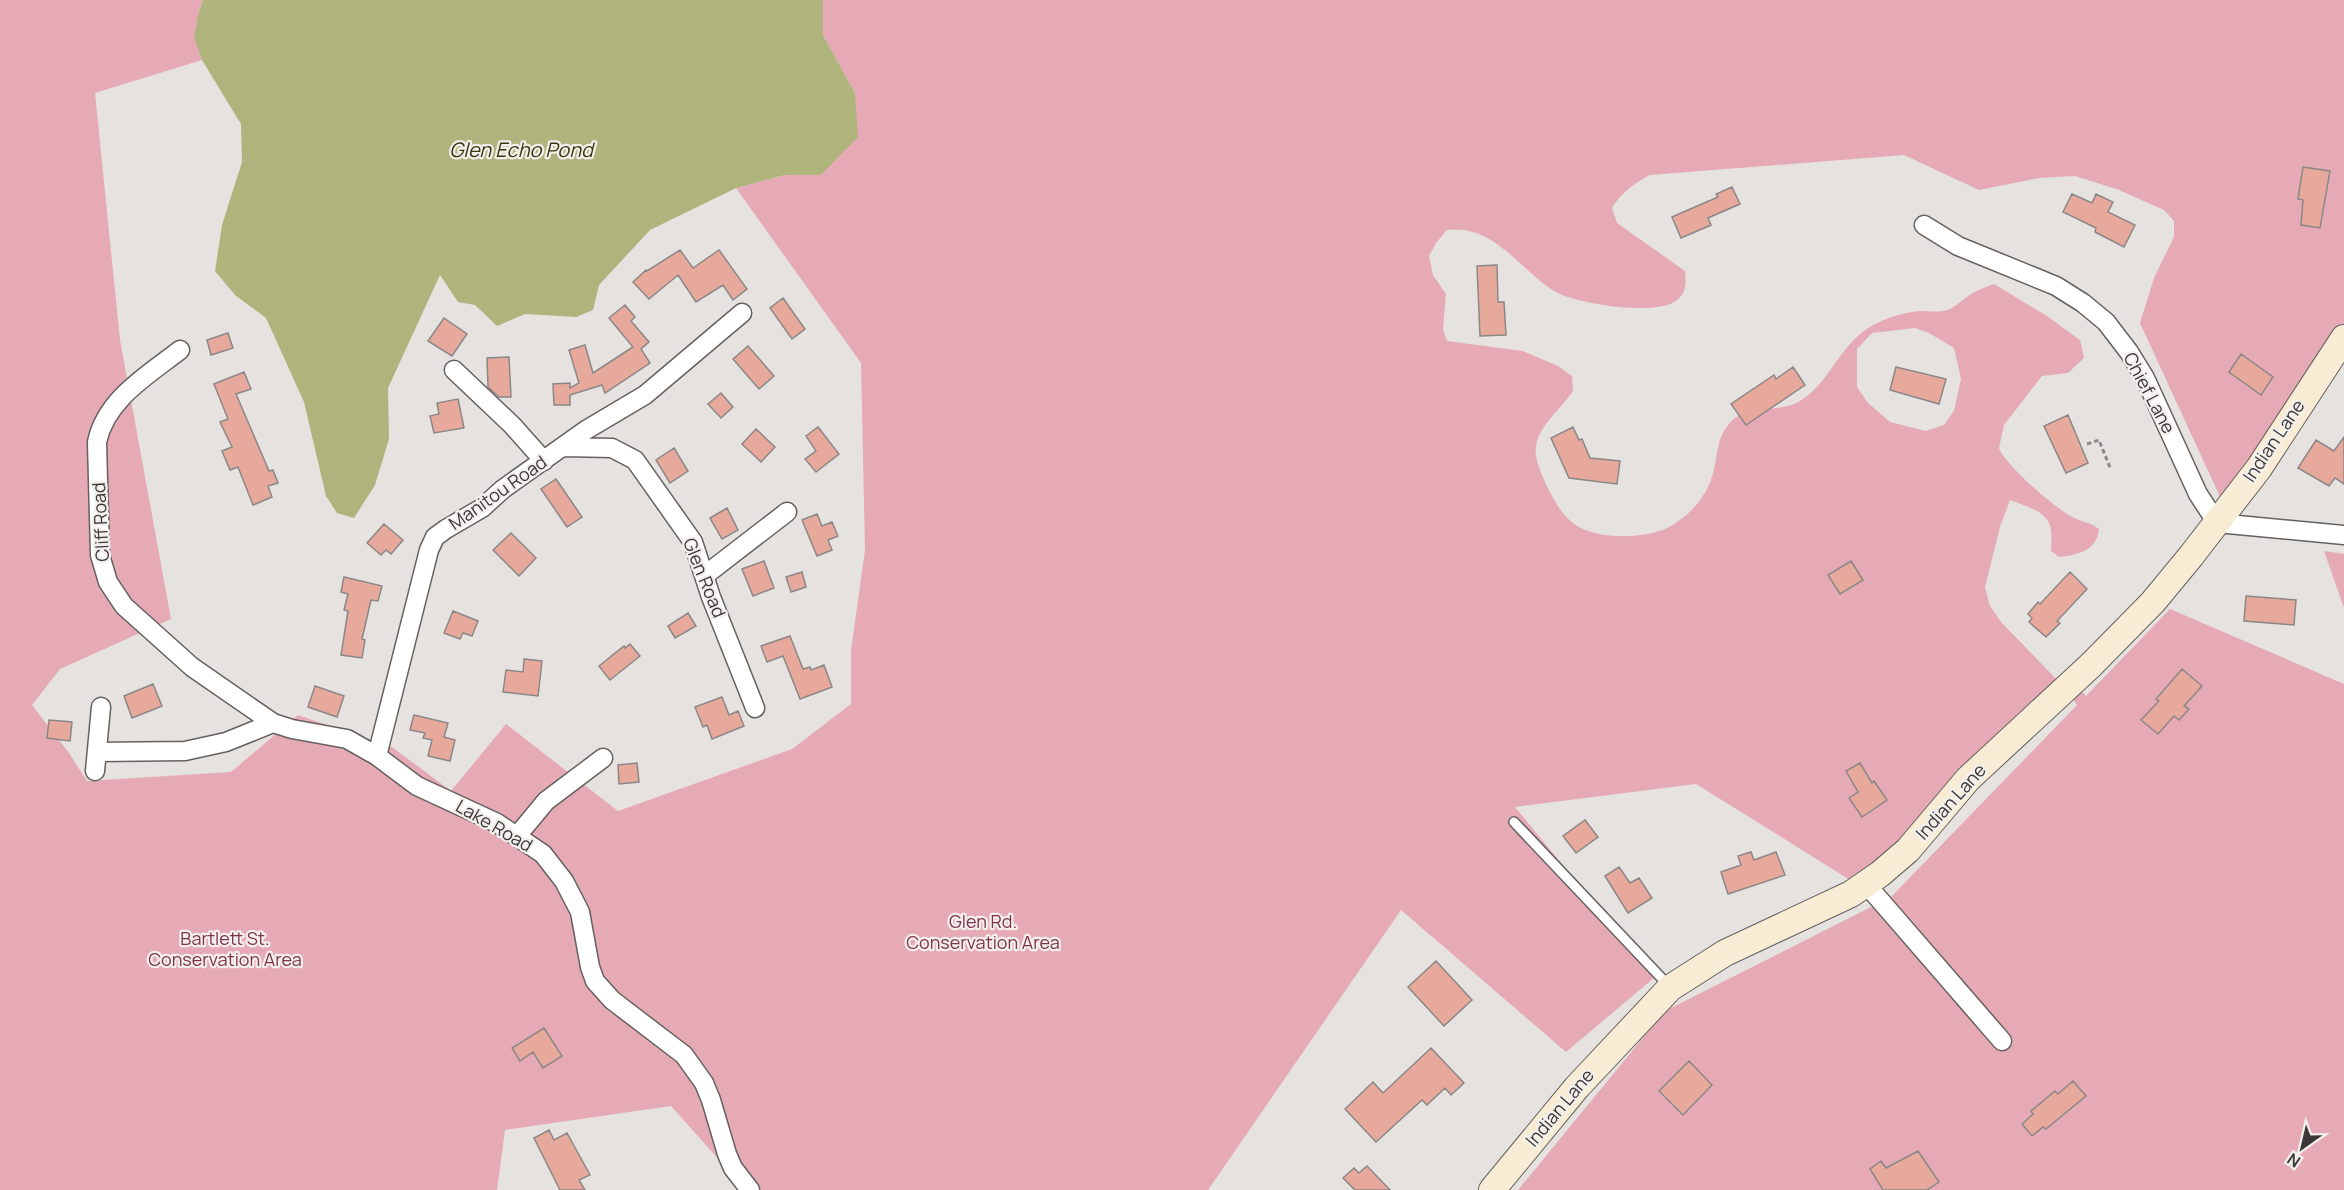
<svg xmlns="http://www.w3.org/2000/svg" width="2344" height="1190" font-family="Manrope,sans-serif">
<rect width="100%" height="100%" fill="#e5e2e0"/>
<path fill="#e6aab7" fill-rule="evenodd" d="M0,0H203C194,26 193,34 202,60L95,93L120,340L171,619L60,669L32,705L69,753L87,781L231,772L298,715L392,747L451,791L506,724L618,811L792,749L851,704V650L865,550L861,363L736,188L785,175H821L855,93L823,35V0H2344V345L2221,499L2140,323L2154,278L2174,237V221L2164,210L2119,190L2075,176L2039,178L1979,190L1904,155L1650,175C1633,184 1622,192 1612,208L1617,223L1685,271C1686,282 1687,292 1677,300C1658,317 1577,304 1556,292C1520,271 1495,224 1447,230L1436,243L1429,256L1433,275L1446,294L1443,329L1447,341L1523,351L1558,366L1572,376L1573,391C1562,408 1538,426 1536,447C1534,458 1541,472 1545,482C1552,497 1560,513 1573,523C1594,540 1642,539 1665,529C1685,520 1703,501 1711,480C1719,458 1714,435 1735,418C1753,404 1781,413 1800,401C1828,384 1838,350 1864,331C1879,320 1900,313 1919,311C1928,311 1942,313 1950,309C1958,305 1965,297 1973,293C1979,289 1987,287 1994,284L2047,316L2080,340L2084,358L2068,373L2042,376L2004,425L1999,448C2005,465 2056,509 2074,518C2083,522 2090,522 2099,529C2097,551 2077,555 2059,557L2051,551C2051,544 2052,538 2051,531C2050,511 2024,506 2010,500L2000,527L1985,587L1990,606L2001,622L2060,683L1858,885L1696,784L1515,807L1655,977L1566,1052L1401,910L1208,1190H746L671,1106L505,1130L497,1190H0ZM1915,328L1929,333L1954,348L1961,379L1954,411L1944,425L1926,431L1890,422L1868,403L1857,387V349L1872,333Z
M2324,551L2344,554V608Z
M2170,609L2344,684V1190H1518L1665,1011L1891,897L2077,705L2072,698L2078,687L2086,696Z"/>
<path fill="#afb47c" d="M203,0H823V35L855,93L858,137L821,175H785L736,188L650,230L599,285L593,310L576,317L525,314L497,326L475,305L458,302L440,275L388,388L389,439L375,485L354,518L337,513L326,496L304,402L266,318L235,295L215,271L222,225L242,162L241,124L202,60L194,37L198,15Z"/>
<path fill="#e8a99d" stroke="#8b8786" stroke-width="1.5" d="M2303,167L2330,171L2320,228L2301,225L2303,200L2298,199Z
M1732,187L1740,204L1708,218L1711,225L1681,238L1672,217L1718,197L1716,194Z
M2072,194L2092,203L2096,194L2113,202L2108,212L2135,225L2124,247L2095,232L2096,228L2063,212Z
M680,250L693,268L719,250L747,289L733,300L723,285L696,302L678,275L649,299L633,282L646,270L647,271Z
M1497,265L1498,302H1504L1506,335L1480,336L1477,266Z
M783,298L805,329L792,339L770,308Z
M625,305L635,317L631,321L649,342L641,349L650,363L605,393L602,385L570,395V405H554L553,384L570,383V388L579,383L569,350L585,345L593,373L633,347L609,318Z
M444,318L467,334L452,356L428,341Z
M228,333L233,348L211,355L207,340Z
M748,346L774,376L759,389L733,359Z
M2241,354L2273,377L2261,395L2229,372Z
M509,357L511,397H499L488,387L487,358Z
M1793,367L1805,385L1746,425L1731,404L1774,375L1776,379Z
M1896,367L1946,379L1939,404L1890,390Z
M244,372L251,389L236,394L269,471L273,470L278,483L268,486L272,497L253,505L238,467L230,470L222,451L232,447L220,422L228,419L214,384Z
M721,393L733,407L721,418L708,404Z
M458,399L464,428L434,433L430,416L439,414L437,403Z
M2068,415L2088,463L2066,473L2044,426Z
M818,427L839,454L816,472L805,459L816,451L806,436Z
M1573,427L1579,440L1582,439L1590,458L1620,461L1617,484L1569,478L1551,438Z
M756,429L775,447L761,462L742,444Z
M2344,437V484L2335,478L2329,486L2298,468L2316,440L2334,451Z
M674,448L688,471L670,483L656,460Z
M556,479L582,517L567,527L541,489Z
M727,508L738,530L722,539L710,518Z
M817,514L822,526L832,522L838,536L828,540L832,550L817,556L802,520Z
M384,524L403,540L391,554L386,550L381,555L367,543Z
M511,533L536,558L519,576L493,550Z
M764,561L774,588L753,596L742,569Z
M1851,561L1863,580L1840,594L1828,575Z
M802,572L806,587L791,592L786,577Z
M2070,572L2087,589L2057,621L2060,623L2046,637L2029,622L2032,618L2028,614L2038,602L2040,604Z
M344,577L382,586L378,601L371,600L362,639L365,640L362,658L341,655L348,611L344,610L348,594L341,592Z
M2246,596L2296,600L2294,625L2244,621Z
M453,611L478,621L472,636L463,633L460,639L444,633Z
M688,613L696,626L675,638L668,626Z
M790,636L803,669L810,667L811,670L824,665L832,687L800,699L783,656L767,662L761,646Z
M630,644L640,656L610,680L599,666L624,646L625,648Z
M524,659L542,661L538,696L503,692L506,670L523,672Z
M2182,669L2202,686L2184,706L2189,709L2179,720L2174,716L2158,734L2141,720L2159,701L2156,699Z
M153,684L162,706L132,718L124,696Z
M315,686L344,696L337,717L308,707Z
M722,697L729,715L738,711L744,726L712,739L707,725L703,727L695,707Z
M414,715L448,723L444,737L455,740L450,761L428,756L432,740L423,738L425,733L410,730Z
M49,720L72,722L70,741L47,738Z
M637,763L639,782L619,784L618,765Z
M1860,763L1872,783L1874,781L1887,800L1862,817L1849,798L1858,792L1846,771Z
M1585,820L1598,837L1576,853L1563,836Z
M1751,852L1754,860L1776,852L1785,875L1728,894L1721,872L1741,865L1738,856Z
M1619,867L1630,883L1639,878L1652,898L1628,913L1605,876Z
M1436,961L1472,1000L1444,1026L1408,987Z
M544,1028L562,1056L543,1068L533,1052L520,1061L512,1048Z
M1431,1048L1464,1083L1451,1095L1445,1088L1427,1105L1422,1100L1376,1142L1345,1109L1373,1082L1383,1093Z
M1689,1061L1712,1085L1683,1115L1659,1091Z
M2073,1081L2086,1096L2046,1129L2043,1127L2032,1136L2022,1124L2033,1114L2031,1111L2055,1091L2058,1094Z
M549,1130L554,1140L567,1133L590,1175L579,1180L585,1190H560L534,1138Z
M1918,1151L1939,1182L1927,1190H1883L1870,1169L1881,1161L1886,1168Z
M1367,1166L1390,1190H1355L1343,1178L1354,1168L1359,1173Z"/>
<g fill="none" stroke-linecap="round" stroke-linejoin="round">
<defs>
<path id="lane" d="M1514,822L1669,986"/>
<path id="street" d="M1924,225L1958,246L2056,286L2083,303L2106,322L2129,352L2145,378L2198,494L2217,523L2344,535
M180,350C148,375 106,399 97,442L100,555L108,582L124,606L192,667L273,723L292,729L347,739L377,756L417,786L497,823L543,854L564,881L580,912L590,967L595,981L612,1000L684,1055L704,1083L711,1100L727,1154L733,1168L750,1190
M454,370L512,425L544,461
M565,447L612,448L635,460L693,542L711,597L755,708
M704,576L787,512
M97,752L185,751L226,742L273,723
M377,756L429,550L435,537L446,529L482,508L503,489L586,430L645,395L742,313
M95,771L101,707
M517,836L546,801L603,758
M1866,884L2002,1041"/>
<path id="secondary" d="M1492,1190L1577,1087L1670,988L1725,953L1851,894L1880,874L1908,850L1968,779L2091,665L2153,602L2191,556L2259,468L2344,338"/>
</defs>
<use href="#lane" stroke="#64615f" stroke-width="12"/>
<use href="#street" stroke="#64615f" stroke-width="21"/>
<use href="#secondary" stroke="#64615f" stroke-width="28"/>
<path stroke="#8c8a88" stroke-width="3" stroke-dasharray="4.5 3" stroke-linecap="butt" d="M2087,444L2099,440L2111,470"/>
<use href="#lane" stroke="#fff" stroke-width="9"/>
<use href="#street" stroke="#fff" stroke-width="18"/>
<use href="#secondary" stroke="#f8edd4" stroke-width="26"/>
</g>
<g text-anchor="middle" stroke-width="4.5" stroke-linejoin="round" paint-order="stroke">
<g font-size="18" fill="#3a3938" stroke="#f3efed">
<text transform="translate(2149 393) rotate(62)" y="6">Chief Lane</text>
<text transform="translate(2274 441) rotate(-56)" y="6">Indian Lane</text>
<text transform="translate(498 493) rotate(-35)" y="6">Manitou Road</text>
<text transform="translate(101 522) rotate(-93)" y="6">Cliff Road</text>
<text transform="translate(704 578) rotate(68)" y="6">Glen Road</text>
<text transform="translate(1951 802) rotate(-48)" y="6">Indian Lane</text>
<text transform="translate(494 826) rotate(30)" y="6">Lake Road</text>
<text transform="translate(1560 1108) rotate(-50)" y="6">Indian Lane</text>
</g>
<g font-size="18" fill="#7f344a" stroke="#f3efed">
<text x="983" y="928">Glen Rd.<tspan x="983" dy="21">Conservation Area</tspan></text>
<text x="225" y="945">Bartlett St.<tspan x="225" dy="21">Conservation Area</tspan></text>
</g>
<g font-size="20" font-style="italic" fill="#37390c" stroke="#f3efed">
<text x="521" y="157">Glen Echo Pond</text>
</g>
</g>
<g transform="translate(2302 1148) rotate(214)" stroke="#f3efed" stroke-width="4.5" paint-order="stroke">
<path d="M0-4.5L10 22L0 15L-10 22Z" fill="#3a3938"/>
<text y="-9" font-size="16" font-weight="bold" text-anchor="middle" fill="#3a3938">N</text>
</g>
</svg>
